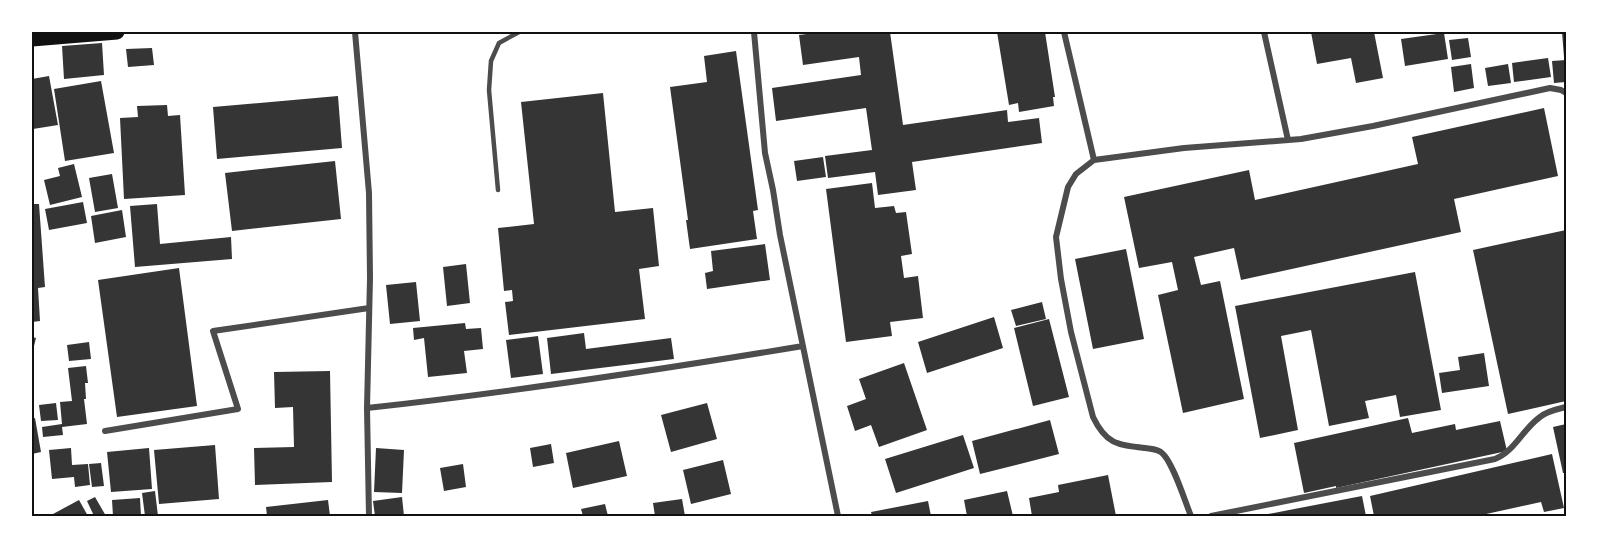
<svg xmlns="http://www.w3.org/2000/svg" width="1598" height="548" font-family="Montserrat,sans-serif">
<rect width="100%" height="100%" fill="#fff"/>
<path fill="#353535" d="M822,32H890L903,125L1007,110L1008,122L1039,118L1042,143L912,162L916,190L878,195L875,172L828,178L825,156L872,150L866,108L776,121L772,88L861,75L859,57L803,65L799,35Z
M997,32H1045L1055,97H1053L1054,106L1019,112L1018,103L1009,105Z
M1311,32H1374L1383,78L1356,83L1351,58L1317,64Z
M1562,32H1566V57H1564Z
M1444,33L1448,59L1405,66L1401,39Z
M1468,38L1471,57L1452,60L1449,40Z
M102,43L104,75L64,79L62,46Z
M152,48L154,65L128,67L126,49Z
M736,51L758,210L753,211L757,239L690,249L686,220H688L670,87L707,82L704,56Z
M1548,58L1551,77L1514,82L1512,63Z
M1566,60V82L1554,83L1552,61Z
M1471,64L1474,88L1454,92L1451,67Z
M1508,64L1511,83L1488,86L1485,68Z
M49,76L58,125L33,129L32,117V79Z
M101,81L114,153L65,161L54,89Z
M603,93L615,212L653,208L659,266L639,269L645,319L509,335L505,302L513,301L512,290L504,291L498,228L534,224L521,102Z
M338,96L342,148L217,159L213,107Z
M167,105L168,116L180,115L185,195L124,199L120,118L138,117L137,106Z
M1544,108L1558,176L1454,199L1461,232L1241,280L1234,248L1194,257L1201,285L1220,281L1244,399L1183,413L1158,295L1178,290L1172,262L1139,268L1124,197L1249,170L1255,200L1418,164L1412,137Z
M823,157L826,177L797,181L794,161Z
M335,161L341,219L232,231L225,173Z
M74,164L82,197L50,205L44,180L60,176L58,168Z
M112,174L118,208L95,212L89,178Z
M872,183L875,208L894,206L896,213L906,212L912,254L901,256L904,278L918,276L923,318L890,322L892,336L846,342L826,189Z
M83,202L87,223L49,230L45,209Z
M32,204H39L45,287L38,288L40,321L32,322Z
M157,204L160,244L231,237L232,259L135,267L130,206Z
M122,210L126,237L95,243L91,216Z
M1566,230V401L1508,414L1473,250Z
M765,244L770,280L707,289L705,273L713,271L711,251Z
M1126,249L1144,339L1093,349L1075,259Z
M466,264L470,303L447,306L443,267Z
M179,268L197,406L117,417L98,280Z
M1415,272L1441,410L1400,417L1396,395L1365,401L1369,418L1329,426L1311,330L1281,336L1298,430L1260,438L1235,306Z
M416,282L420,321L390,324L386,285Z
M1042,302L1046,319L1016,326L1011,310Z
M994,317L1003,348L927,373L918,342Z
M1049,319L1069,397L1033,406L1014,328Z
M465,323L466,329L481,328L483,349L464,351L467,373L428,377L424,338L414,340L413,328Z
M584,333L586,349L671,338L674,359L551,374L547,338Z
M538,336L543,374L511,378L506,340Z
M32,337L36,338L32,354Z
M89,342L91,359L69,361L67,345Z
M1484,353L1489,386L1442,393L1439,373L1460,370L1458,357Z
M904,363L927,430L879,447L871,425L855,431L847,406L866,399L859,379Z
M86,366L88,383H85L86,399H84L87,424L62,427L63,435L43,437L42,427L62,424L60,402L72,401L68,368Z
M330,371L332,482L255,485L254,448L294,447L293,407L275,408L274,372Z
M56,403L58,420L41,421L39,405Z
M707,403L717,439L671,452L661,415Z
M35,418L41,452L32,454V419Z
M1408,418L1412,433L1455,424L1456,430L1500,421L1507,451L1336,488V486L1304,493L1294,443Z
M1050,420L1059,454L980,474L972,441Z
M1566,424V473H1563L1553,427Z
M963,435L974,468L896,493L885,459Z
M619,441L627,476L573,488L566,453Z
M551,444L554,463L533,467L530,448Z
M215,445L219,499L159,504L154,450Z
M71,448L72,465L88,464L90,485L75,487L74,477L52,479L49,450Z
M149,448L152,489L111,492L107,452Z
M376,448L404,450L402,493L374,492Z
M1552,454L1564,508L1544,512L1541,502L1477,516H1374L1370,496Z
M723,460L731,494L691,504L683,470Z
M101,463L104,486L92,487L89,464Z
M463,464L466,487L444,491L440,468Z
M1108,475L1116,516H1032L1029,498L1059,492L1058,485Z
M155,491L158,516H145L142,493Z
M1007,491L1013,516H967L964,500Z
M1362,496L1366,516H1263V515Z
M95,497L106,516H94L87,501Z
M402,497L404,516H375L373,501Z
M140,498L141,516H113L112,500Z
M682,499L685,516H655L653,503Z
M79,500L88,516H54L53,514Z
M328,500L330,516H267L266,507Z
M928,501L931,516H872L871,512Z
M605,504L608,516H583L581,509Z"/>
<g fill="none" stroke-linecap="round" stroke-linejoin="round">
<path stroke="#4c4c4c" stroke-width="4.5" d="M498,190L489,90L491,61L499,43L519,32"/>
<path stroke="#4c4c4c" stroke-width="6" d="M355,32L369,193L370,278L367,408L369,516
M754,32L765,153L773,190L780,235L838,516
M1064,32L1094,160L1184,148L1301,139L1373,126L1550,88L1561,90L1566,93
M1264,32L1288,140
M1094,160L1076,174L1068,187L1056,237L1061,279L1071,332L1093,417C1106,444 1117,445 1145,448C1151,449 1158,449 1162,453C1173,462 1185,502 1191,516
M367,408C513,392 658,370 803,346
M105,431L238,409L213,331L369,308
M1211,516L1495,459C1515,451 1522,430 1540,417C1547,411 1558,409 1566,407"/>
<path stroke="#111" stroke-width="15" d="M32,39L117,32"/>
</g>
<rect width="1598" height="548" fill="none" stroke="#ffffff" stroke-width="66"/>
<rect x="33" y="33" width="1532" height="482" fill="none" stroke="#111" stroke-width="2"/>
</svg>
